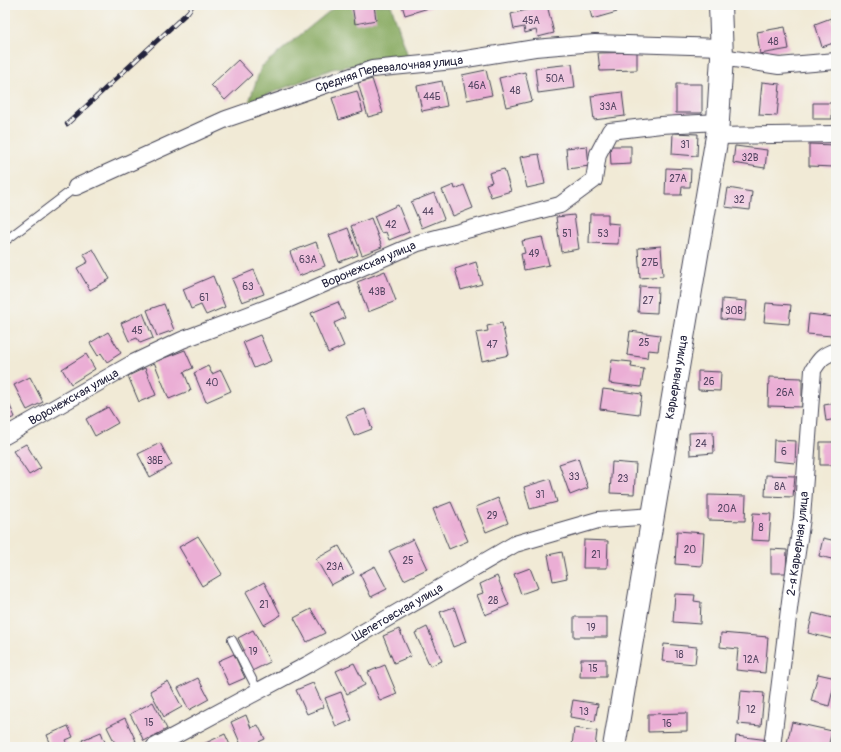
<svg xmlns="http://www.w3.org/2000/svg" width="841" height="752" font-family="Pangolin,sans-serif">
<rect width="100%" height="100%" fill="#f6f6f2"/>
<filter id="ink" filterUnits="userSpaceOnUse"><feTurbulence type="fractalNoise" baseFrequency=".025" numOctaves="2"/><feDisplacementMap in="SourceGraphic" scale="8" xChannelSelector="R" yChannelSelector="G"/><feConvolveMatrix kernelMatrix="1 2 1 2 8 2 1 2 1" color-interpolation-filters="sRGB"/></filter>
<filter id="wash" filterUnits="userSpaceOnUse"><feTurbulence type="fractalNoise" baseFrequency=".012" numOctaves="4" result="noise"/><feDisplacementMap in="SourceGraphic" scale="16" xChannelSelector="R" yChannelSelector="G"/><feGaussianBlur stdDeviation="0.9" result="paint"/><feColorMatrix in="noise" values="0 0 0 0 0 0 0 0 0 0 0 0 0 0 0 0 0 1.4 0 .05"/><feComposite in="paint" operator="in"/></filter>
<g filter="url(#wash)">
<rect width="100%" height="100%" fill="#f1ead6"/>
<path fill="#85a85d" stroke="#54654c" d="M337,5H391L408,56L332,69L249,102L261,67Z"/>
<g id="blocks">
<path fill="#ebaed5" d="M352,5H374L376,20L355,24Z
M402,5H432V7L405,15Z
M545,5H547L554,33L538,37L536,30L525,33L524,27L514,29L511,14Z
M589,5H615L617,12L592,19Z
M831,18L836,33V42L822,47L815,24Z
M785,27L789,49L760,54L757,32Z
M637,52V70L600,71L598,53Z
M238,60L252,75L225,100L211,85Z
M572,64L575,88L538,93L535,68Z
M486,70L492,95L467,100L462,75Z
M525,72L532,101L506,107L499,78Z
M372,79L383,113L368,117L358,83Z
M442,81L447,106L422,111L417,86Z
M762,82L780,84L777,116L759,115Z
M676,84H702V113H676Z
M357,91L363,112L339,120L332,98Z
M622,92L625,116L594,120L591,96Z
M813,103H832V119H813Z
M673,133L698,134L697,156L672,154Z
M809,144L835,145L834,167L809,166Z
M587,146L589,166L568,169L566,148Z
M610,146H631V164L611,165Z
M735,146L767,150L765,168L733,163Z
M539,154L545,184L527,188L520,157Z
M666,168L691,169L690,187H682L681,195H665Z
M504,169L511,191L491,197L486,184L492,182L489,173Z
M454,185L455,189L464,185L473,208L453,216L442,190Z
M728,188L752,192L750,210L725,207Z
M434,193L444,219L422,228L411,202Z
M398,205L409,232L389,240L386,232L381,233L374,216Z
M590,214H608V223L619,224L618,244L589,243Z
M574,215L579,249L561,252L556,217Z
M371,218L382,247L362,255L351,226Z
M348,228L358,255L339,262L329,235Z
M542,237L549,265L524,270L521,254L525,253L522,241Z
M316,242L325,266L299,276L290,252Z
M661,246L663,276L640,278L638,248Z
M93,249L110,279L90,290L77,268L88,262L84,254Z
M476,262L482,284L461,290L455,269Z
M254,270L264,294L242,302L232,279Z
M385,271L396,301L368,312L357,282Z
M213,276L225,307L206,315L201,305L191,309L183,289Z
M640,286L658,287L657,313L638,312Z
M722,299L747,301L745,321L721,319Z
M338,302L345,318L334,323L344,346L328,353L311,313Z
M766,303L791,305L789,324L764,322Z
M164,304L174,330L157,336L147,310Z
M143,313L153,338L140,343L137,338L129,341L121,323Z
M809,314L834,317L832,336L807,334Z
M502,323L509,355L482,361L476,333L488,331L487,326Z
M630,331L660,335L658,351L648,350L647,358L627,355Z
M108,332L121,353L107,362L101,353L98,356L90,343Z
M260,335L271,361L254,368L243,342Z
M185,350L193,368L184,372L191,390L169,399L154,362Z
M86,354L95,369L71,384L62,369Z
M612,360L632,362L631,367L644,369L641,387L609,383Z
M208,366L212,374L221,370L231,391L206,402L194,373Z
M145,368L156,395L139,402L128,376Z
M698,371L721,372L720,391L698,390Z
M30,377L43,402L27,410L14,385Z
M769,377L802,378V407L768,406Z
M603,389L642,394L639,414L600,409Z
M5,395L15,417L5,421Z
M836,403V419L826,421L824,405Z
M108,407L118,423L95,436L86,419Z
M365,409L372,429L354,436L346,416Z
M713,432L714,453L690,455L689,433Z
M774,440L796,441L795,463L773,461Z
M820,442H836V465H820Z
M160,443L172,465L150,477L138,454Z
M26,444L41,468L29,475L13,451Z
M578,458L588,488L570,495L559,464Z
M612,462L636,464L634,494L610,493Z
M766,475L795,476L793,497L765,496Z
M550,479L557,502L530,509L524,487Z
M708,495L746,496L745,521L708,520Z
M498,498L508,523L486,532L476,507Z
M451,502L468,541L449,549L433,509Z
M753,513L771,514L769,541L751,540Z
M677,531L704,533L702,566L675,564Z
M198,536L222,574L202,586L179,547Z
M823,538L836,541V560L819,556Z
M413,539L427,569L404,580L389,551Z
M584,540L608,541L607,568H583Z
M339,546L354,573L331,585L316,559Z
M771,549L787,550L786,573H771Z
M562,552L567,578L553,581L548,555Z
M375,566L387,589L371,597L360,574Z
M530,568L538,588L521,594L514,574Z
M497,576L509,605L485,615L477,595L483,593L480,584Z
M264,582L281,615L264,625L246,592Z
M675,594L695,595L694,601L701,602L700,624L673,622Z
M454,607L466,642L453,647L440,612Z
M311,609L325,633L307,642L294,618Z
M813,613L836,619V640L808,633Z
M574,617H607V637H574Z
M427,627L442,661L430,666L415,633Z
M399,629L411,656L394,663L383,636Z
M253,630L270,662L250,672L240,652L244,650L238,638Z
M721,633L768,637L765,673L736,670L738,649L720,647Z
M664,644L697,647L695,664L662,661Z
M234,654L245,678L229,685L218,661Z
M581,659H606V677H580Z
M354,663L365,685L347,694L336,671Z
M385,665L397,694L380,701L368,672Z
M818,674L836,678L829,706L811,701Z
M198,678L209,699L189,710L178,688Z
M168,681L182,707L164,717L150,691Z
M313,683L324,707L307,714L296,690Z
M741,691L764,693L761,726L738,724Z
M341,692L352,720L336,727L325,698Z
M573,700L598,704L595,721L570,717Z
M153,702L167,729L144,741L130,714Z
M687,713V731L648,732V714Z
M246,715L251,728L258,725L265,739L248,747H242L231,722Z
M125,718L136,741L125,747H117L107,727Z
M792,722L832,731L828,747H786Z
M68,726L73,737L66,740L69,747H52L47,735Z
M574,728L597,731L595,747L572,746Z
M101,732L107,747H85L82,740Z
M225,734L231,747H197Z
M736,736L769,740V747H735Z"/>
</g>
</g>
<g filter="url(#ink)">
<use href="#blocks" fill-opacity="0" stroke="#414052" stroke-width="1"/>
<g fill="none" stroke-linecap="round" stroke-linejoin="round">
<defs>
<path id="lane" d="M5,241L76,187
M232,640L258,691"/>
<g id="street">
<path d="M722,57L779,66L836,61"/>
<path d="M717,136L836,134"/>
<path id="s1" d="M76,187L226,119L372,69L454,61L535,48L595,43L722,47"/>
<path id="s2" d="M5,436L133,363L182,340L285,301L418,243L560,205L594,180L598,154L610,131L661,125L719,122"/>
<path id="s3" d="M154,747L307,665L515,544L598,520L653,516"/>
<path id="s4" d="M772,747L791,593L802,518L813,370C820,359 823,355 836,351"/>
</g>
<g id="secondary">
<path id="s5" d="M614,747L717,136L722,57L720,5"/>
</g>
</defs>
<use href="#lane" stroke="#414052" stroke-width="10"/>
<use href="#street" stroke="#414052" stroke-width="18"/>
<use href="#secondary" stroke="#414052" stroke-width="24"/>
<use href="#lane" stroke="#fff" stroke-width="8"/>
<use href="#street" stroke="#fff" stroke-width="16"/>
<use href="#secondary" stroke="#fff" stroke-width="22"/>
<defs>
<path id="rail" d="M67,124L188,12L193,5"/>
</defs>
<use href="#rail" stroke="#22223b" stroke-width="4.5"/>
<use href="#rail" stroke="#f6f6f2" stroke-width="3" stroke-dasharray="9" stroke-linecap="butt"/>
</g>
</g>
<g text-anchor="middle" stroke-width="3.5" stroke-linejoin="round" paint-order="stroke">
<g font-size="10" fill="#544562">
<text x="531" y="24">45А</text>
<text x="773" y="45">48</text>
<text x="555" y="82">50А</text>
<text x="477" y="89">46А</text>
<text x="515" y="94">48</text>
<text x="432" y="100">44Б</text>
<text x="608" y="110">33А</text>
<text x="685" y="148">31</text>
<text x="750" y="161">32В</text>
<text x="678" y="182">27А</text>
<text x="739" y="203">32</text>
<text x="428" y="215">44</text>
<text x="391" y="228">42</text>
<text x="567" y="237">51</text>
<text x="603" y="237">53</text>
<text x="534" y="257">49</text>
<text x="308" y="263">63А</text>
<text x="650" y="266">27Б</text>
<text x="248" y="290">63</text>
<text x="377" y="295">43В</text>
<text x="204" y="301">61</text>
<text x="648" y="304">27</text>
<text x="734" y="314">30В</text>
<text x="137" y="334">45</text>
<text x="644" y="346">25</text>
<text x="492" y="348">47</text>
<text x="709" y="385">26</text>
<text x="212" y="386">40</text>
<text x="785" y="396">26А</text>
<text x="701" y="447">24</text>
<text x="784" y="455">6</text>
<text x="155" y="464">38Б</text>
<text x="574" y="480">33</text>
<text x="623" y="482">23</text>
<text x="780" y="490">8А</text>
<text x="540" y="498">31</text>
<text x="727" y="512">20А</text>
<text x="492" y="519">29</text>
<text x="761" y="531">8</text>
<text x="690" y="553">20</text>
<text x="596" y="558">21</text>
<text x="408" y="564">25</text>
<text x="335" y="570">23А</text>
<text x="493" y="604">28</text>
<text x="264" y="608">21</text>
<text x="591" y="631">19</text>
<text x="253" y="655">19</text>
<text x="679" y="658">18</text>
<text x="751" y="663">12А</text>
<text x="593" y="672">15</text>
<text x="751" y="713">12</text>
<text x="584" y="715">13</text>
<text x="149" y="726">15</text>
<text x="667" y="727">16</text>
</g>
<g font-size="12" fill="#22223b" stroke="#f6f6f2">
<text dy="4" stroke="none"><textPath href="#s1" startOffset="335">Средняя Перевалочная улица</textPath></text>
<text dy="4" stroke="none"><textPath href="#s2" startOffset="403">Воронежская улица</textPath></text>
<text dy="4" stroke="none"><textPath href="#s5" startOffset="375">Карьерная улица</textPath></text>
<text dy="4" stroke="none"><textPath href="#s2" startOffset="79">Воронежская улица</textPath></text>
<text dy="4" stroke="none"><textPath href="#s4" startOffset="205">2-я Карьерная улица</textPath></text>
<text dy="4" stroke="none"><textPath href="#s3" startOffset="278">Щепетовская улица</textPath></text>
</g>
</g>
<rect width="841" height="752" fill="none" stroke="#f6f6f2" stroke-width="20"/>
</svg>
